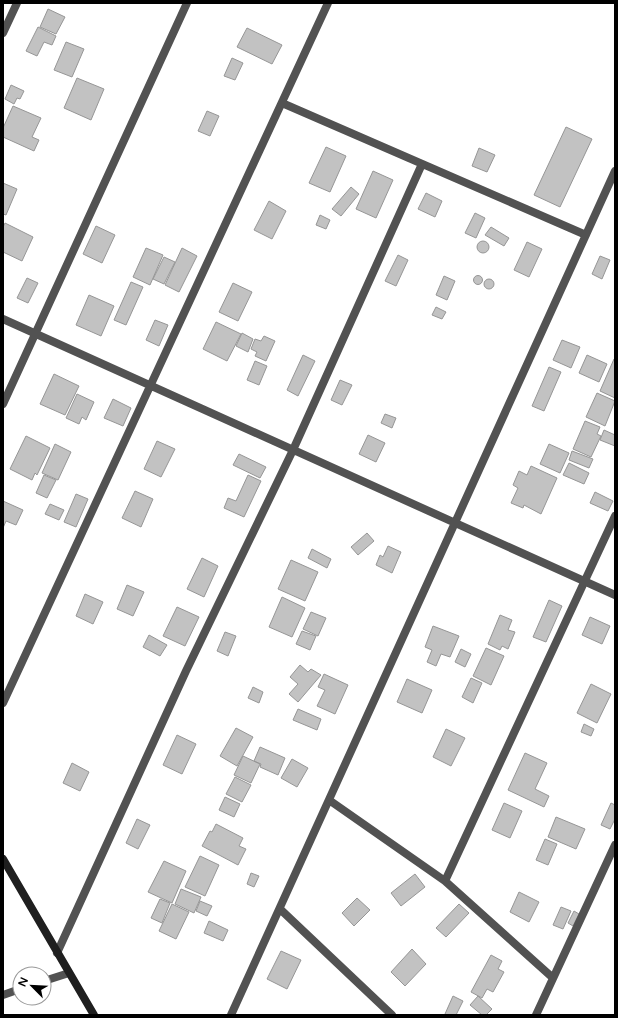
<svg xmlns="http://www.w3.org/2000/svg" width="618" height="1018" font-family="'Varela Round',sans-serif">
<rect width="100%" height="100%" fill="#fff"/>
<path fill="#c2c2c2" stroke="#969696" d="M48,9L65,17L56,34L40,27Z
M38,27L56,36L52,45L44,42L37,56L26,51Z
M247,28L282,45L272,64L237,47Z
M66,42L84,49L72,77L54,70Z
M232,58L243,63L235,80L224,76Z
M77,78L104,89L91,120L64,108Z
M11,85L24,91L20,99L17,98L14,104L5,99Z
M13,106L41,118L32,137L39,140L34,151L3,137V128Z
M207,111L219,116L210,136L198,131Z
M566,127L592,139L560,207L534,195Z
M326,147L346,156L330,192L309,183Z
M479,148L495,155L487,172L472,166Z
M373,171L393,180L376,218L356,209Z
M3,183L17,189L6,215L3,214Z
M351,187L359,194L341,216L332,209Z
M426,193L442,201L435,217L418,209Z
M269,201L286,211L272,239L254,230Z
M475,213L485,218L476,238L465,233Z
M320,215L330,220L326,229L316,225Z
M5,223L33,237L22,261L3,252V227Z
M96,226L115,235L102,263L83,254Z
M491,227L509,238L504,246L485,235Z
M477 247a6 6 0 1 1 12 0a6 6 0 1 1-12 0Z
M527,242L542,249L529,277L514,270Z
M146,248L163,255L150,285L133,277Z
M182,248L197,256L179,292L165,285Z
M398,255L408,260L396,286L385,281Z
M600,256L610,260L602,279L592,274Z
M164,257L175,262L164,284L153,279Z
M473.5 280a4.5 4.5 0 1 1 9 0a4.5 4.5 0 1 1-9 0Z
M444,276L455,281L447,300L436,295Z
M27,278L38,283L28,303L17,298Z
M484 284a5 5 0 1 1 10 0a5 5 0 1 1-10 0Z
M131,282L143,287L126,325L114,320Z
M233,283L252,292L238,321L219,312Z
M89,295L114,306L101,336L76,325Z
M436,307L446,312L442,319L432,315Z
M155,320L168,325L159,346L146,340Z
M216,322L241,334L227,361L203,349Z
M242,333L253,339L248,352L236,346Z
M264,336L275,341L266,361L255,356L257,352L251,349L255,339L261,341Z
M562,340L580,347L571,368L553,360Z
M303,355L315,361L298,396L287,390Z
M587,355L607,364L599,382L579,373Z
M614,359L615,360V398L600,391Z
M255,361L267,366L259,385L247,380Z
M549,367L561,372L544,411L532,406Z
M54,374L79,386L65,415L40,404Z
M340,380L352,385L342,405L331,400Z
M597,393L615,401L605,426L586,417Z
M77,394L94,402L86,420L82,417L79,424L66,418Z
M113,399L131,408L123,426L104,418Z
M385,414L396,418L392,428L381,423Z
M585,421L600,427L597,434L601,436L591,457L573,449Z
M604,430L615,435V446L600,440Z
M368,435L385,443L376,462L359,454Z
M26,436L50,448L37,475L35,473L32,480L10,469Z
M157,441L175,449L161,477L144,469Z
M55,444L71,452L58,480L42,473Z
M549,444L569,453L560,473L540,464Z
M572,451L593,459L589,468L569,460Z
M239,454L266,467L260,478L233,465Z
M569,463L589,473L584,484L563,475Z
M531,466L557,478L541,514L524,505L523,508L511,503L518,488L513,485L519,471L527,475Z
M44,475L56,480L47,498L36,493Z
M248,475L261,481L244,517L224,508L228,498L236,501Z
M135,491L153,499L141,527L122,518Z
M595,492L613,501L608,511L590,503Z
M76,494L88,499L76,527L64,522Z
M3,501L23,510L16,525L6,521L3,528Z
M50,504L64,510L59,520L45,514Z
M367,533L374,541L358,555L351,547Z
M388,546L401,552L392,573L376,565L380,555L383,557Z
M312,549L331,559L327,568L308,558Z
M202,558L218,566L204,597L187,589Z
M291,560L318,572L305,601L278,589Z
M127,585L144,592L133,616L117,609Z
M85,594L103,602L93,624L76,616Z
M282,597L305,608L292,637L269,627Z
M549,600L562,606L546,642L533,637Z
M177,607L199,617L185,646L163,636Z
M311,612L326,618L318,636L303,629Z
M500,615L512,620L508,630L515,632L508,649L502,646L500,650L488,644Z
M590,617L610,626L602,644L582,635Z
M433,626L459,636L450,657L441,654L436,666L427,662L432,650L425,647Z
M302,631L316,636L310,650L296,644Z
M225,632L236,636L228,656L217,651Z
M149,635L167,645L160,656L143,647Z
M486,648L504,656L491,685L473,676Z
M461,649L471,654L465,667L455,662Z
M300,665L308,672L311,669L321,675L298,702L289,694L298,684L290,677Z
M324,674L348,685L335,714L317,706L325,690L318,687Z
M471,678L482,683L473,703L462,697Z
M407,679L432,690L422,713L397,702Z
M591,684L611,694L597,723L577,713Z
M253,687L263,692L259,703L248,698Z
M298,709L321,719L317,730L293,720Z
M584,724L594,729L591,736L581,732Z
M236,728L253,737L237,766L220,756Z
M446,729L465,738L451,766L433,757Z
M177,735L196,744L182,774L163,765Z
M260,747L285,758L278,775L260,767L261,764L254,761Z
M525,753L547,763L535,789L549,796L544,807L508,790Z
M243,756L260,764L251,783L234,775Z
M292,759L308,768L297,787L281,778Z
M72,763L89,772L80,791L63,783Z
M235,777L251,785L242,802L226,794Z
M225,797L240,804L234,817L219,810Z
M504,803L522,811L510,838L492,830Z
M611,803L615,805V819L610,829L601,825Z
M556,817L585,829L576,849L548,837Z
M137,819L150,825L138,849L126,843Z
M216,824L243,838L239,846L246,849L238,865L202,846L210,831L212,832Z
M545,839L557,844L548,865L536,860Z
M200,856L219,865L205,896L185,887Z
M164,861L186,871L172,903L148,892Z
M251,873L259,876L254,887L247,884Z
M415,874L425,887L401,906L391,893Z
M181,889L201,897L194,913L175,904Z
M519,892L539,902L529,922L510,912Z
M357,898L370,910L354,926L342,913Z
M160,899L170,903L162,923L151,918Z
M200,901L212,906L207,916L196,911Z
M172,904L189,912L176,939L159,931Z
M459,904L469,913L446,937L436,928Z
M561,907L571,911L563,929L553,925Z
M574,911L579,914L573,926L568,923Z
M209,921L228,930L223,941L204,933Z
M412,949L426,964L405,986L391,972Z
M281,951L301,960L287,989L267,979Z
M491,955L502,961L498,969L504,972L493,992L487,989L482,998L471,992Z
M453,996L463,1001L456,1015H448L445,1014Z
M478,996L492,1009L486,1015H482L470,1005Z"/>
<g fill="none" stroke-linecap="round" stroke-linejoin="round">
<path stroke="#525252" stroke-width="8" d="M3,33L17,3
M282,103L586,235
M3,319L615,595
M3,404L187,3
M3,703L328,3
M329,800L445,881L553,978
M445,881L615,516
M280,909L392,1015
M57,953L186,671L293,450L422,164
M44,981L69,973
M3,995L20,989
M231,1015L615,171
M536,1015L615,845"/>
<path stroke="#1f1f1f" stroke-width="8" d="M3,859L94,1015"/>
</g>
<rect width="618" height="1018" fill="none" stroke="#000000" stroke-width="8"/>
<g transform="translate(32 986) rotate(294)"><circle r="19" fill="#ffffff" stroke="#999999"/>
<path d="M0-3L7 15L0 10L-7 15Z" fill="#000000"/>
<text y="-6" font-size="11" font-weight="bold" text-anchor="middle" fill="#000000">N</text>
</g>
</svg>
